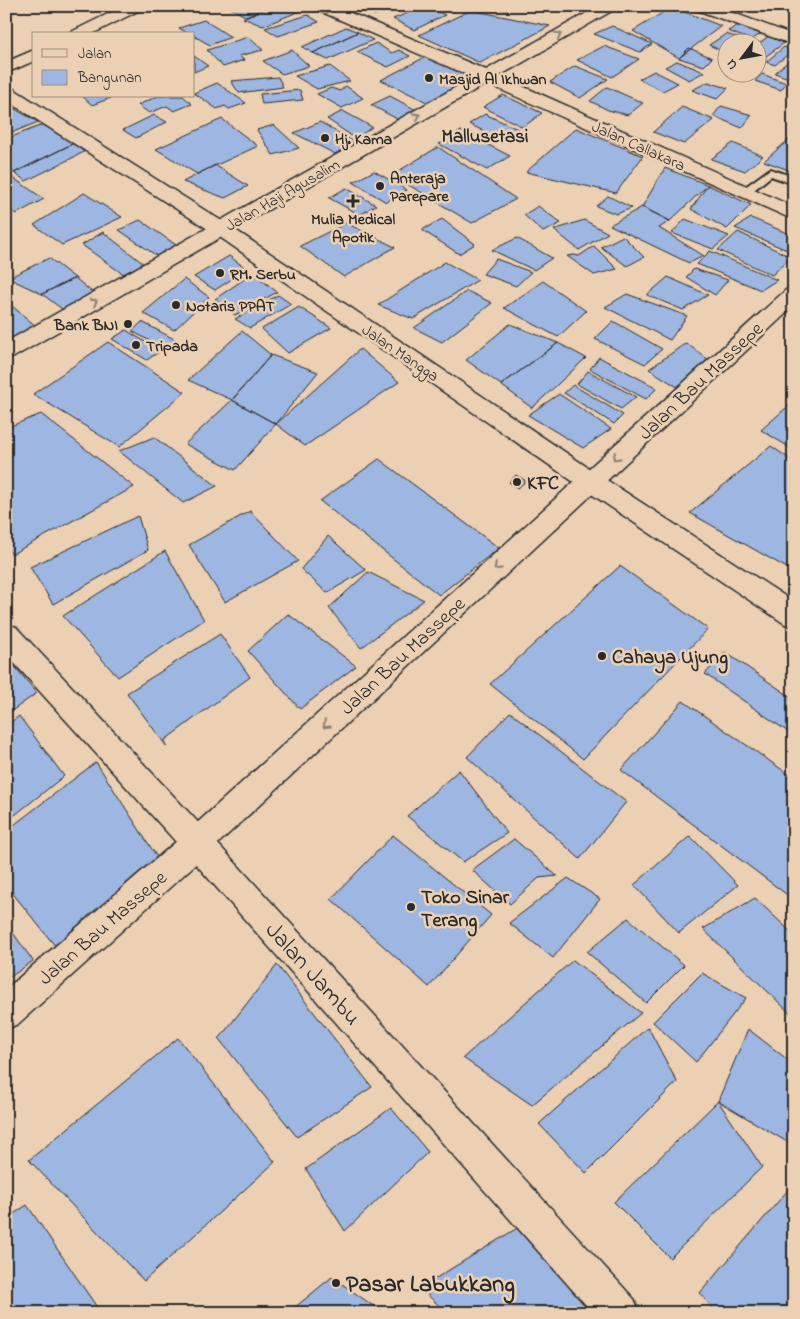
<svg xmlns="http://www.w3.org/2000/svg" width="800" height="1319" font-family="'Indie Flower',sans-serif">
<rect width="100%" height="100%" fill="#ebd0b3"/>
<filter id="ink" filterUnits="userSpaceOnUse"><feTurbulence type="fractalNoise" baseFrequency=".02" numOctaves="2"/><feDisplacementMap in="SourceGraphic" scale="10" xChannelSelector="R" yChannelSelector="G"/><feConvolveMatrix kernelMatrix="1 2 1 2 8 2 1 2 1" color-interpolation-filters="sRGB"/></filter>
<g filter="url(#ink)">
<path fill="#9db6e2" stroke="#2b2b2b" d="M227,6H273L245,16Z
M273,6H291L300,11L263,26L243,18Z
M353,6H395L375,15Z
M425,6L445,15L414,30L393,19Z
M455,6H509L507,10Z
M770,6H794V14Z
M672,7L721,26L679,58L633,31Z
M471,10L550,26L480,63L419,35Z
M308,15L319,22L278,36L265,28Z
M204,20L231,37L210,45L194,36V34H189L179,28Z
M740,24L764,32L751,40L728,31Z
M612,26L652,44L640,52L594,34Z
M346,27L358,32L313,53L302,47Z
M358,32L373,40L328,60L313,53Z
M726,34L751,42H728V54L709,45Z
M769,36L784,43L758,62V44Z
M248,37L263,50L239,56L244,60L223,67L207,50Z
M376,43L392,53L399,50L410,56L388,67L357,52Z
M604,46L639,59L612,77L577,60Z
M784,47L793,50L775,65L766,62Z
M689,48L712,58L704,66L679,58Z
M292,50L309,66L282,74L263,61Z
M429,55L477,76L429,103L381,80Z
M194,56L208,66L194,72Z
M794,56V80L775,73Z
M677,61L704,72L689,80L665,67Z
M330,66L350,81L317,89L295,76Z
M575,66L608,79L580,98L550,82Z
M654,71L678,83L663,91L639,79Z
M762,74L786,83L781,90L755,81Z
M278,77L283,87L239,93L231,81Z
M708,82L728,88L717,99L692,90Z
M217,83L246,103L229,109L225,106L217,109L194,93Z
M346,86L363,98L342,108L317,94L331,88L340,91Z
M607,87L643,103L628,115L608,110L590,101Z
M300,90L303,100L262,104L260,94Z
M503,95L542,113L523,127L483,107Z
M82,96H116L92,105Z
M158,96H183L192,104L174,111L167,106L149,113L138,105Z
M390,96L416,110L399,120L371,105Z
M6,104L38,122L6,135Z
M721,106L752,115L742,128L713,116Z
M682,107L714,120L684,144L653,132Z
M343,111L372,127L356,139L327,119Z
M485,114L522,131L504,141L469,124Z
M154,115L167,122L136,138L123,130Z
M222,119L258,146L197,174L156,149Z
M320,122L354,142L335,154L294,133Z
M45,124L74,143L14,173L6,167V139Z
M274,125L299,148L273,155L257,130Z
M576,128L643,156L616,193L526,172Z
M461,131L510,156L487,170L439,144Z
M792,137L794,172L764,161Z
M74,143L84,152L26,181L14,173Z
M733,143L763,156L745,171L711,159Z
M438,147L516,199L472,223L392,175Z
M215,165L248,186L225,198L183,182Z
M665,168L708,185L670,221L642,207Z
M374,171L407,190L386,202L353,182Z
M6,173L44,199L16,214L6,207Z
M708,185L751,205L727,229L691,209Z
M346,188L376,205L360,215L329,198Z
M84,193L122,217L62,245L34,225Z
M608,196L632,208L616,214L596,206Z
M538,206L561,223L543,232L524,215Z
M642,207L670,221L659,228L704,256L689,263L610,225Z
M751,218L794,236V253L735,228Z
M442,219L475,244L459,254L422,230Z
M685,219L729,236L713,249L672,233Z
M140,220L179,247L157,256L119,230Z
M584,220L608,233L579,250L554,230Z
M346,223L395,247L344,277L300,246Z
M103,232L144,264L123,274L82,245Z
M738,232L791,257L772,275L718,250Z
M623,236L644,257L627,266L601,247Z
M517,238L552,258L534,270L492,250Z
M594,246L617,269L594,275L567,256L574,255L579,256Z
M710,251L777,280L761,290L697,264Z
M229,256L247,269L215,290L194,277Z
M49,258L75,278L42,294L8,278Z
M496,259L531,272L516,286L483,274Z
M445,262L478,280L413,319L378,305Z
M694,269L728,280L715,295L686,277Z
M253,273L277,292L235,315L215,299Z
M668,277L708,295L683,310L647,295Z
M75,278L98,297L66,312L42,294Z
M184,279L209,297L174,330L143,313Z
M543,281L586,311L558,337L504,308Z
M467,291L492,303L442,342L414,328Z
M627,294L687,316L670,340L605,307Z
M278,295L291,304L250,328L235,319Z
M6,301L37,327L6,344Z
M299,307L331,328L288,353L262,329Z
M613,321L662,349L645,364L595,339Z
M142,322L176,340L164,349L132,331Z
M510,324L558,343L501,385L466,360Z
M126,330L160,351L147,360L112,339Z
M242,331L271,355L232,400L188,380Z
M108,342L185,392L119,447L33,394Z
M558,343L586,358L532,408L501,385Z
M686,343L709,360L679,388L649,369Z
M360,349L399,382L305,446L276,424Z
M271,355L318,372L276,424L232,400Z
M599,357L657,388L646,399L590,369Z
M588,371L636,397L621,409L577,384Z
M573,385L623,415L614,424L564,393Z
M559,394L611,429L583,448L528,415Z
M232,400L276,424L235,470L185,444Z
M794,401V450L761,430Z
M41,414L134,487L12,554L6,549V428Z
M154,437L217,486L183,503L119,451Z
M771,446L794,462V572L690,513Z
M379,459L499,548L439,595L320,501Z
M516,475L526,481L518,488L509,482Z
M250,511L298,561L225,602L189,545Z
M138,516L148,550L53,604L30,567Z
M328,536L366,570L327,593L301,569Z
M165,551L204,620L118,677L63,616Z
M620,566L708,629L583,759L490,684Z
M368,572L424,600L361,648L329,608Z
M288,614L356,666L300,709L248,651Z
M220,634L250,677L165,740L167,747L127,693Z
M725,652L791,697L794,696V736L705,674Z
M6,656L37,693L6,715Z
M683,701L794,778V900L621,770Z
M510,712L626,802L580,859L467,757Z
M19,716L64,776L6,822V726Z
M96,762L164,868L60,952L6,885V831Z
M459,770L507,833L463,862L407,816Z
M393,835L491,915L429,987L331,899Z
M690,836L738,885L679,933L634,885Z
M514,839L557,876L539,878L510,904L472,870Z
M568,878L600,899L553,958L509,923Z
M755,898L794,935V1017L703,929Z
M628,918L684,965L646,1003L587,952Z
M6,923L33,961L6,980Z
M573,960L641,1013L532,1105L463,1058Z
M277,965L372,1087L297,1137L219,1039Z
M702,973L746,998L696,1062L653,1022Z
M648,1027L677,1082L586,1173L539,1124Z
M748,1029L792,1063L794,1146L718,1101Z
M178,1038L275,1162L144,1281L29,1160Z
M718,1101L762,1167L670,1258L614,1202Z
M391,1108L428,1152L345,1231L306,1169Z
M794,1183V1306L791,1313H717L700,1293Z
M27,1205L101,1313H12L6,1303V1219Z
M519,1227L591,1313H447L420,1288Z
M332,1277L382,1312L288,1313Z"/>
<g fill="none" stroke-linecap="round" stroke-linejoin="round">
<defs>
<path id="service" d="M770,169L794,177V184L771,176L749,194H741L739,192L741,190Z"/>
<path id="minor" d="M124,6H144L142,9L92,34H71L73,31Z
M313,6H334L491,72L794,207V220L479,80L315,9Z
M692,6H714L794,35V45L694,9Z
M34,50V61L6,73V62Z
M6,87L12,88L228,225L599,475L794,602V627L785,624L581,487L214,233L6,100Z
M6,624L16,627L208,833L634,1299L640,1313H593L186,853L6,654Z"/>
<path id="tertiary" d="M599,6H617L615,9L14,357L6,359V342Z"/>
<path id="trunk" d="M794,288V306L208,853L18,1024L6,1029V989L186,833L787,289Z"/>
</defs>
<use href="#service" stroke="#2b2b2b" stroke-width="4"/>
<use href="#minor" stroke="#2b2b2b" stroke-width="3"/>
<use href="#tertiary" stroke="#2b2b2b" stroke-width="3"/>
<use href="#trunk" stroke="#2b2b2b" stroke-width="3"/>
<use href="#service" fill="#ebd0b3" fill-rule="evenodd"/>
<use href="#minor" fill="#ebd0b3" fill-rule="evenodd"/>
<use href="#tertiary" fill="#ebd0b3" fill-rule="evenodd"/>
<use href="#trunk" fill="#ebd0b3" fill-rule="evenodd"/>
</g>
<defs><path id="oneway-chevron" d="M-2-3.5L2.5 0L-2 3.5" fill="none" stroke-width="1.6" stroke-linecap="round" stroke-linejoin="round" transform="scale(1.25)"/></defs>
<g stroke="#8b7e6f">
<use href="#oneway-chevron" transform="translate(558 35) rotate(-29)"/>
<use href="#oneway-chevron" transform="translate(417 116) rotate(-30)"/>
<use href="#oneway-chevron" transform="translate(94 302) rotate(-30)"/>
<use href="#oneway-chevron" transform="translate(616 457) rotate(137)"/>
<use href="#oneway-chevron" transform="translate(497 567) rotate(137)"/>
<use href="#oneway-chevron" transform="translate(326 725) rotate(137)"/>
</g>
</g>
<g fill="#2b2b2b" stroke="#ebd0b3" stroke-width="2">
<circle cx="429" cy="78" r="5"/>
<circle cx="325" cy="138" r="5"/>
<circle cx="380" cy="186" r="5"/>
<path d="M350.5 193.5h5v5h5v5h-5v5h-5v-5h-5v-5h5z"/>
<circle cx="220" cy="273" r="5"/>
<circle cx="176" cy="305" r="5"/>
<circle cx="128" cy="324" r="5"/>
<circle cx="136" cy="345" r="5"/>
<circle cx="517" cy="482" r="5"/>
<circle cx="602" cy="656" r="5"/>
<circle cx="411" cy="907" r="5"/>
<circle cx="336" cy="1283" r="5"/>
</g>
<g text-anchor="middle" stroke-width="5" stroke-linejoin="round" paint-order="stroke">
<g font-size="16" font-weight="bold" fill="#2b2b2b" stroke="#ebd0b3" text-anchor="start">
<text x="439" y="84">Masjid Al Ikhwan</text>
<text x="335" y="144">Hj. Kama</text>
<text x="390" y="183">Anteraja<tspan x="390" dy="18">Parepare</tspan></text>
<text x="353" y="224" text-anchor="middle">Mulia Medical<tspan x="353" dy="18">Apotik</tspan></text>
<text x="230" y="279">RM. Serbu</text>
<text x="186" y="311">Notaris PPAT</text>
<text x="118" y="330" text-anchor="end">Bank BNI</text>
<text x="146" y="351">Tripada</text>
</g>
<g font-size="16" fill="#2b2b2b" stroke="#ebd0b3">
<text transform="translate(639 145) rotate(24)" y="6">Jalan Callakara</text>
<text transform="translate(282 194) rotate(-30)" y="6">Jalan Haji Agusalim</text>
<text transform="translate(401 352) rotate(34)" y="6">Jalan Mangga</text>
</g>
<g font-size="19" font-weight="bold" fill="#2b2b2b" stroke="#ebd0b3">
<text x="485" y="142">Mallusetasi</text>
</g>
<g font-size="20" fill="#2b2b2b" stroke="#ebd0b3">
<text transform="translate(700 380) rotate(-43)" y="7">Jalan Bau Massepe</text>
<text transform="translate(402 655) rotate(-43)" y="7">Jalan Bau Massepe</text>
<text transform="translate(102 927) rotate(-41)" y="7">Jalan Bau Massepe</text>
</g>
<g font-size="20" font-weight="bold" fill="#2b2b2b" stroke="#ebd0b3" text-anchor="start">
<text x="527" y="489">KFC</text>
<text x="612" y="663">Cahaya Ujung</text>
<text x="421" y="903">Toko Sinar<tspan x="421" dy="23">Terang</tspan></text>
</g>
<g font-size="24" fill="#2b2b2b" stroke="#ebd0b3">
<text transform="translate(314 973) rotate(48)" y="8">Jalan Jambu</text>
</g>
<g font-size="24" font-weight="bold" fill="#2b2b2b" stroke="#ebd0b3" text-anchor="start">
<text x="346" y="1291">Pasar Labukkang</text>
</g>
</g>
<rect width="800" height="1319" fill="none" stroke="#ebd0b3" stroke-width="25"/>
<rect x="12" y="12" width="775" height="1294" fill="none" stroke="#2b2b2b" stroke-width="2" filter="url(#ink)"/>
<rect x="32" y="32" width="162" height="65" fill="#ebd0b3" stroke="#9e8e7d"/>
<rect x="42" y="49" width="25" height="8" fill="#ebd0b3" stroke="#9e8e7d"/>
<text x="78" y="58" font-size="15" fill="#2b2b2b">Jalan</text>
<rect x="42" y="70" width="25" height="15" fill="#9db6e2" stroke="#9e8e7d"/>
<text x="78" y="82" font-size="15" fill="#2b2b2b">Bangunan</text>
<g transform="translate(742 58) rotate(238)"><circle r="24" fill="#ebd0b3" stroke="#9e8e7d"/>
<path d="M0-4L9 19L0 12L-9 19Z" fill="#2b2b2b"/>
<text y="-8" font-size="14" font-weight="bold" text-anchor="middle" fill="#2b2b2b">U</text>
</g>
</svg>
